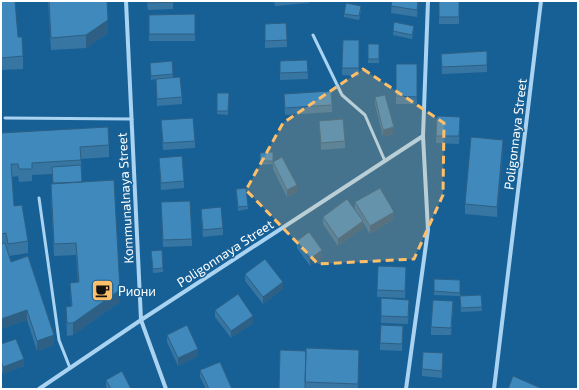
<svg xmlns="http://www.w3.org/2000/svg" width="579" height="390" font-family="'Exo 2',sans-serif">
<rect width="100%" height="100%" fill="#176096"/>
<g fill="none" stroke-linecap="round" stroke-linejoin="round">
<path stroke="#a9d3f1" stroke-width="3" d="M313,35L342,95L365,115L385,161
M5,118L132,119
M39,198L59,340L70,368"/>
<path stroke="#a9d3f1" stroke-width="4" d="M126,1L141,320L166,389
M39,389L141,320L423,136
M406,389L428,230L423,136L428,1
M494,389L541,1"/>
</g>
<path fill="#3776a3" d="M1,1L18,37L23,56V69L1,70Z
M48,1H107L108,33L86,48L51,50Z
M147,1H173V9L148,10Z
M274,1H309V3L275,6Z
M392,1H419L417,17L391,13Z
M439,1H459V24H439Z
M361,10L359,20L344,17V14Z
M195,14V41H149V15Z
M286,23L287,47L265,48V24Z
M414,29L412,39L393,35V31Z
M343,40H359V76L342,75Z
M368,44H379V63H368Z
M441,54L487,65V72L442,74Z
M307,60L308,79L280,80V61Z
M172,61L173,77L182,97V104L157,106L156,79L151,80L150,63Z
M396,64H417V104H396Z
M217,93H229L228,115L217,114Z
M284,94L332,105V112L285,115Z
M375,97L394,134L383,137L375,104Z
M437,116L460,117L459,144L436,143Z
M161,120L195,141V148L163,150Z
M319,121L345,141V148L321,150Z
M1,133L109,145V157L81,159L82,182L120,302L73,335L67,336L66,307L71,306L70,283L78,282L76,255L54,256L51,196V184H53L52,174L32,175V181L19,182L18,176L12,177L14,206L28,241V253L9,256L11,262L54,345L37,351L27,320L1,329Z
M503,150L497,217L465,214V204Z
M273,152V164L260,165V153Z
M159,158L184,181V188L161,190Z
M273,162L297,192L287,197L273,169Z
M236,189L248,206V209L238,211Z
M161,202L192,239V246L163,247Z
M355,202L394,219L370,234L363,222V228L338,246L323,224V217L360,218L355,209Z
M201,209L223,228V235L203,237L201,216Z
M297,241L322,257L310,266L297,248Z
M151,251L163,268V272L153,273Z
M245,274L283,289L263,304L245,281Z
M406,274L405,298L377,297V290Z
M434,279L460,280V296L434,295Z
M481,295L482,311L461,312L460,296Z
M409,307L408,324L381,323V316Z
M453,308L451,335H431V327Z
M215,310L253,323L231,338L215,317Z
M403,326L402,351L380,350V343Z
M167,335L198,356L178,366L167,342Z
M1,344L24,366L3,374L1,368Z
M359,360L358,389H279Z
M443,360L442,378L422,376V369Z
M200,370L232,389H206L200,377Z
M106,380L131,389H108L106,387Z"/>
<path fill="#2d6084" d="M418,1H419L417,17V10Z
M108,20V33L86,48V35Z
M394,127V134L383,137V130Z
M503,140V150L497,217V207Z
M297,185V192L287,197V190Z
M394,212V219L370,234V226Z
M363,221V228L338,246V239Z
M322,250V257L310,266V259Z
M283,282V289L263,304V297Z
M120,290V302L73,335V323Z
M27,310V320L1,329V319Z
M253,316V323L231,338V331Z
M54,335V345L37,351V341Z
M198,349V356L178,366V358Z
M443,353V360L442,378V371Z
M24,359V366L3,374V367Z"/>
<path fill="#4089bd" stroke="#2d6084" d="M1,1H15L18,37H22L23,56L1,58Z
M49,1H107L108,20L86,35L51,38Z
M148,1H173V2L148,3Z
M392,1H418L417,10L391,6Z
M439,1H459V17H439Z
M346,3L361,6L359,16L344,14Z
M195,14V34H149V15Z
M394,22L414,26L412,35L393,31Z
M286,23L287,40L265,41V24Z
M343,40H359V68H342Z
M368,44H379V59H368Z
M487,51V65L442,67L441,54Z
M307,60L308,72L280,73V61Z
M172,61L173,74L151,76L150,63Z
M396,64H417V97L396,96Z
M180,77L182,97L157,99L156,79Z
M331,91L332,105L285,108L284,94Z
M217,93H229L228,111H217Z
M385,95L394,127L383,130L375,97Z
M437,116L460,117L459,136H436Z
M193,118L195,141L163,143L161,120Z
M343,119L345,141L321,143L319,121Z
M108,127L109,145L80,147L81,160L32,163V169H19L18,164H11L14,206L22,205L28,241L8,244L6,233L1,234V133Z
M471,137L503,140L497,207L465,204Z
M273,152V161H260V153Z
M182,156L184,181L161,183L159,158Z
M282,157L297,185L287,190L273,162Z
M81,165L82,182L53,183L52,167Z
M114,180L120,290L73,323H67L66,307L72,306L70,283L79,282L76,243L54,244L51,184Z
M246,188L248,206L238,207L236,189Z
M380,188L394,212L370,226L355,202Z
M347,199L363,221L338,239L323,217Z
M190,201L192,239L163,240L161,202Z
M221,207L223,228L203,230L201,209Z
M309,232L322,250L310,259L297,241Z
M5,243L11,262L28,256L54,335L37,341L27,310L1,319V244Z
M162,250L163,268L153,269L151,251Z
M265,259L283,282L263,297L245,274Z
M378,266L406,267L405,291L377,290Z
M434,279L460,280V293L434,291Z
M238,294L253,316L231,331L215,310Z
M481,295L482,307L461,308L460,296Z
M381,298L409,300L408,317L381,316Z
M433,300L453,301L451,328L431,327Z
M187,325L198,349L178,358L167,335Z
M381,325L403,326L402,344L380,343Z
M16,339L24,359L3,367L1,361V344Z
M306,348L359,350L358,384L305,382Z
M280,350L306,351L305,389H279Z
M423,352L443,353L442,371L422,369Z
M220,362L232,389H209L200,370Z
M122,371L131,389H111L106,380Z
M513,376L543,389H508Z"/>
<path fill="#ffbf69" fill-opacity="0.2" stroke="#ffbf69" stroke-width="3" stroke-dasharray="8 5" stroke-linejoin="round" d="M363,69L444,123L443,195L414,259L318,264L246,190L283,123Z"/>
<defs>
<symbol id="cafe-square" viewBox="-11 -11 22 22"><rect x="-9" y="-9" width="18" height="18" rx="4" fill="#ffbf69" stroke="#176096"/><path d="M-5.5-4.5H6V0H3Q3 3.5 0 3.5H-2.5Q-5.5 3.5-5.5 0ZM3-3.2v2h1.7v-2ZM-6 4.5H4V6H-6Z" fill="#111"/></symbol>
</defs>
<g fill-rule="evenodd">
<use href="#cafe-square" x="90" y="278" width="25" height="25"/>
</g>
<g text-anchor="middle" stroke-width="3" stroke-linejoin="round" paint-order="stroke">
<g font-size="13" fill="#fff" stroke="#176096">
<text transform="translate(515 134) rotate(-83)" y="5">Poligonnaya Street</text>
<text transform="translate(125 198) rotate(-93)" y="5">Kommunalnaya Street</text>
<text transform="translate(225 253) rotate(-33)" y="5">Poligonnaya Street</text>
</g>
<g font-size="13" fill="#fff" stroke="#176096" text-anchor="start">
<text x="118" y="296">Риони</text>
</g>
</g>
<rect width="579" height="390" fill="none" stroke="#ffffff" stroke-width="4"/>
</svg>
